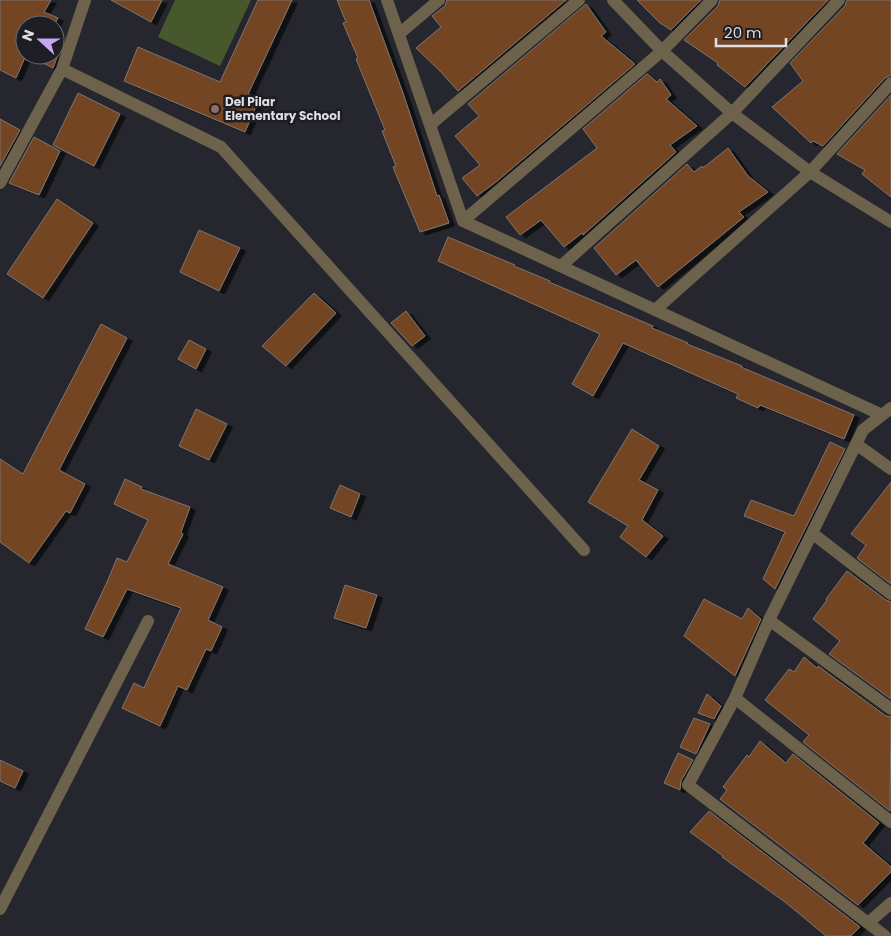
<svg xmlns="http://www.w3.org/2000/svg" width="891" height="936" font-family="Poppins,sans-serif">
<defs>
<filter id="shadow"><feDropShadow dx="5.5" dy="3" stdDeviation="0" flood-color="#0009"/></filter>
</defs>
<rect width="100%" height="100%" fill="#26272e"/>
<path fill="#46582c" d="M175,0H251L220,66L158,37Z"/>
<path fill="#734421" stroke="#7e7570" filter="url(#shadow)" d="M0,0H51L44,12L58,18L54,25H25L26,55L16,78L0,70Z
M111,0H162L151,22Z
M258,0H292L248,94L259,99L245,132L124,81L138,47L220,82Z
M337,0H369L404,96L437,196L439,195L449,223L420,232L393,167L396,166L382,131L385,130L356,59L358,58L343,23L346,22Z
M447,0H566L458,91L441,72L416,48L441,27L432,16L445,6Z
M637,0H701L671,30L660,23Z
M720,0H828L745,87L717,65L718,63L684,40L718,6Z
M847,0H891V75L885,78L823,146L813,141L811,143L772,107L803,81L790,63L845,6Z
M586,4L606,32L601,36L635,64L496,182L477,196L462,178L480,165L455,136L479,116L468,104Z
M55,47L60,49L53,68L28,55H55Z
M647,74L657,82L660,79L671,95L666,99L697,126L670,145L676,152L583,235L582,233L564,247L541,220L520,235L506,217L597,148L583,129Z
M78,93L120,114L94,166L53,145Z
M891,95V197L862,174L865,170L837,154Z
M0,119L20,130L0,166Z
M34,137L60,151L39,195L9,183Z
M728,148L748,176L768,192L739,212L744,217L658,287L636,260L616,275L594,248L687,164L694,172L702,166L703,168Z
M57,199L93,223L43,298L7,274Z
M199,230L240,248L219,291L180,272Z
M448,237L515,265L514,266L550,281L549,282L653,326L652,328L688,343L687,344L742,366L741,367L854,415L844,439L760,405L758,408L736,398L738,394L623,343L593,396L572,384L600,334L438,261Z
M314,293L336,313L286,366L262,346Z
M406,311L425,336L412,346L391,323Z
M101,324L127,338L59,470L85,484L70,513L66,511L29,563L0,542V459L23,474Z
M189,340L206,349L196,369L178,359Z
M196,409L227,424L209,460L179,446Z
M632,429L659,446L639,480L658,490L642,520L663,536L646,557L620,537L628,526L588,502Z
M830,442L845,449L775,589L763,579L785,532L744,516L751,500L794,516Z
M125,479L142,487L141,489L190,507L181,532L183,534L168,564L223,587L208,620L222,627L211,651L206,649L187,690L178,686L160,726L122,708L134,683L144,688L181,608L127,589L103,637L85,629L107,582L117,558L127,562L148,520L114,504Z
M891,482V584L857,558L866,545L851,534Z
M340,485L360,494L351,517L330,508Z
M847,571L886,600L891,602V699L829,654L840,641L813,619L827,600L826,599Z
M345,585L377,595L366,628L334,618Z
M704,599L742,619L748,608L761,619L735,676L684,636Z
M804,657L817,668L818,666L886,716L891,717L890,811L803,742L809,735L765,700L789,669L794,672Z
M707,694L721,706L714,719L698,713Z
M694,718L710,724L696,754L680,747Z
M760,741L786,763L793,754L879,823L863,843L891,867V872L858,905L720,799L727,790L723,787L747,755L749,757Z
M678,753L693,760L681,781L680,790L664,783Z
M0,760L23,771L15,788L0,781Z
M709,811L860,927L851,936H826L785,902L722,857L723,856L690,832Z"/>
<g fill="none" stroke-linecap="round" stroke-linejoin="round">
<path stroke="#6d634c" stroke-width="12" d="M387,0L463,221L662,51L712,0
M613,0L662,51L732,113L810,172L891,222
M399,34L439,0
M62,69L221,147L584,550
M430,125L579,0
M0,183L62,69L85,0
M463,221L882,415
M561,266L732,113L839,0
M655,310L810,172L891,83
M856,444L891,469
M812,533L891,594
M769,620L891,709
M735,698L891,822
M0,909L148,621
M868,923L891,903
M885,936L688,785L735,698L769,620L863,430L891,408"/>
</g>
<circle fill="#8d6e63" stroke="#1d1d24" stroke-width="2" cx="215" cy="109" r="5"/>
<g text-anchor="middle" stroke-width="5" stroke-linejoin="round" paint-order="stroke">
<g font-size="12" font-weight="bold" fill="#dedee3" stroke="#1d1d24" text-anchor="start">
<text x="225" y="106">Del Pilar<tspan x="225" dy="14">Elementary School</tspan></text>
</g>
</g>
<g transform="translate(40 40) rotate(291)"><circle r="24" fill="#1d1d24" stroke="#6a6a70"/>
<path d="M0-4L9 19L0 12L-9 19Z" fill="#c4a7f1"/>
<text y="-8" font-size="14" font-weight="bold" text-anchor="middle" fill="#dedee3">N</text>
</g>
<path d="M716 38v8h70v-8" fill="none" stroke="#dedee3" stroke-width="2.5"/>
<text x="724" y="38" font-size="15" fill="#dedee3" stroke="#1d1d24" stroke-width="4" paint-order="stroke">20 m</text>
</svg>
